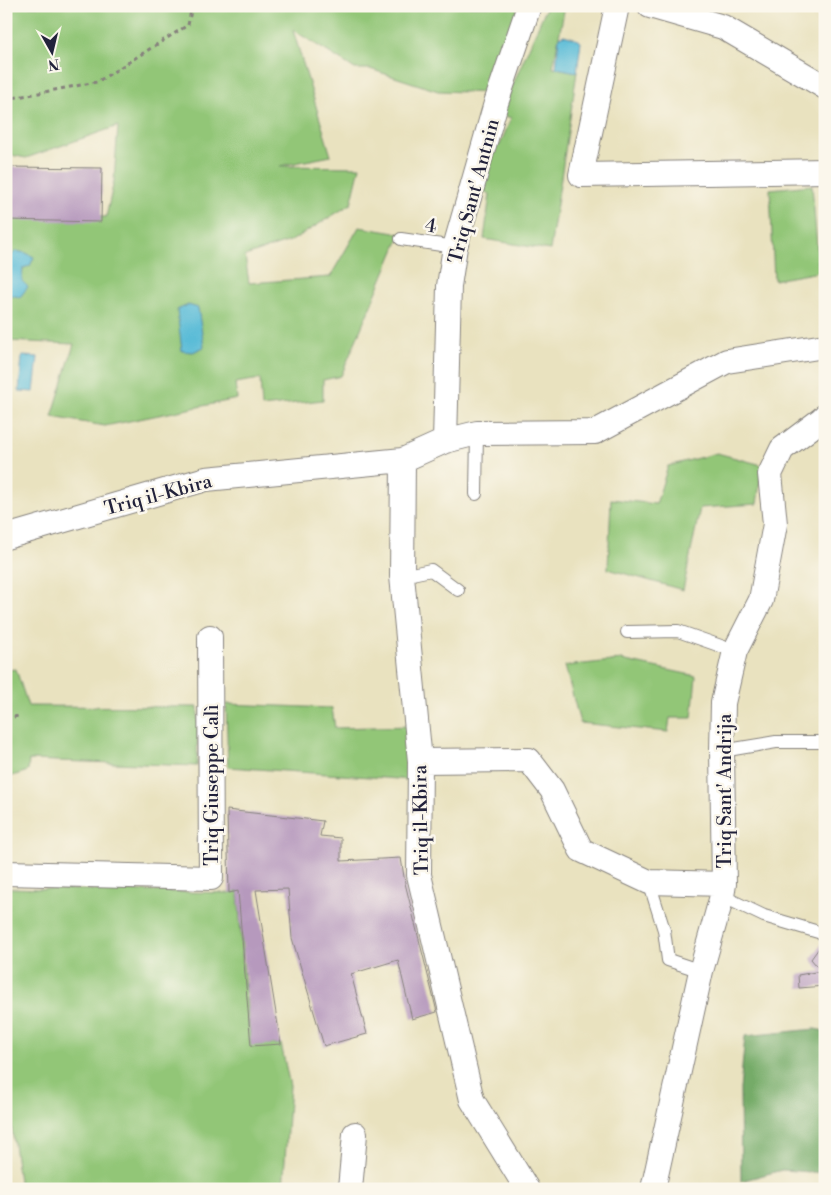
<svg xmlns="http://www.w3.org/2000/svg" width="831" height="1195" font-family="'Libre Bodoni',serif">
<rect width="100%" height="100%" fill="#fbf7ec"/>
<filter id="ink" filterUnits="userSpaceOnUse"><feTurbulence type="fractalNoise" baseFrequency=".02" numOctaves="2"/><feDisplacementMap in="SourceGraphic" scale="10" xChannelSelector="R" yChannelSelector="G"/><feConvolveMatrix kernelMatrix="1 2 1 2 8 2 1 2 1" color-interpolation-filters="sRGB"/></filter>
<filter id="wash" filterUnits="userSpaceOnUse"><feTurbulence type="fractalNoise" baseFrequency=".0096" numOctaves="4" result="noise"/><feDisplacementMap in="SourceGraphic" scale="20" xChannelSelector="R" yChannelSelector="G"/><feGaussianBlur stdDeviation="1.12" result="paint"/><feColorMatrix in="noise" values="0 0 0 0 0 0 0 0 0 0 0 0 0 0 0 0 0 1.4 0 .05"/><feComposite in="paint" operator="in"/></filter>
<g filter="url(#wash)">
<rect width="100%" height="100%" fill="#e9e2bf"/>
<path fill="#92c677" stroke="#5a7459" d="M6,6H518L494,93L438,91L370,69H355L293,30L331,156L280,166L360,167L351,204L293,240L245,256L249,283L330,277L359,227L401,234L341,376L323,380V400L262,407L260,379L235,383L237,399L105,426L52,417L74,344L6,341V214L106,217L114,181L118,126L26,158L6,154Z
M547,6H565L553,67L577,72L550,250L484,239L490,194L475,188L489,139L500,145L511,118L500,114Z
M812,185L819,272L774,280L770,189Z
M717,453L762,465L757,504L700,508L683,590L608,569L611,499L656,504L668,466Z
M621,660L696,676L692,718H670L668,732L580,723L565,666Z
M16,669L28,706L198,707L197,766L29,760L28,771L6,778V670Z
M226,704L332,708L335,728L413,726L412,780L228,767Z
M6,888L229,893L238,891L244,981L251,1045L281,1044L290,1086L283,1189H20L6,1084Z"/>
<path fill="#75ab68" stroke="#4c6652" d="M815,1029L825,1031V1173L782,1170L741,1181L740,1089L745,1036Z"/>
<path fill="#58bbd7" stroke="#3d6e89" d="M564,35L574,38L581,42L577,72L556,68L559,37Z
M16,251L26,253L34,257L30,266L23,268L22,281L28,287L20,297L9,295L7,283L8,259Z
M188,305L198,308L204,347L193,352L182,351L177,310Z
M22,356L38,357L34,392L19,391Z"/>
<g id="blocks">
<path fill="#b699bd" d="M6,167L102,168L101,222L6,220Z
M227,810L323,821L320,836L341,838V861L401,858L405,883L437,1012L412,1019L398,960L351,974L367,1034L324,1046L292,938L288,889L256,890L281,1044L251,1046L238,891L229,893Z
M824,941L825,986L799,988L798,975L821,971L811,959Z"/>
</g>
</g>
<g filter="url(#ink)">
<use href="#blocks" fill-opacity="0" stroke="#86827d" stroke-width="1"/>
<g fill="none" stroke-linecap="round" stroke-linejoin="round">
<defs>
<path id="lane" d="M401,239L455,247
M476,494L477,433
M402,576L431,570L458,590
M627,632L678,631L735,651
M722,751L776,742H825
M649,882L664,930L668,960L701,971
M722,896L764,916L825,934"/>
<path id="street" d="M617,6L581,175L825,171
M650,6L723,27L825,87
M445,441L449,286L455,247L496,103L529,6
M403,460L402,576L420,761L419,875L472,1100L527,1189
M6,537L206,479L403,460L445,441L477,433L595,432L727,361L825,346
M420,761L529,760L552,790L581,850L649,882L724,884
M6,873L211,878L210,637
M350,1189L355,1134
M653,1189L701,971L722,896L724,884L722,751L723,703L735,651L761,600L775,524L770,474L782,449L822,419L825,416"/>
</defs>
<use href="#lane" stroke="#86827d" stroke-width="14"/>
<use href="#street" stroke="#86827d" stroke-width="26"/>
<path stroke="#86827d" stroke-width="3" stroke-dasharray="4 4" stroke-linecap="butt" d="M6,97L12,98L97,82L188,25L192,6
M6,719L18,716"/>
<use href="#lane" stroke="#fff" stroke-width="12"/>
<use href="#street" stroke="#fff" stroke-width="24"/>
</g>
</g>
<g text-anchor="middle" stroke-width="5" stroke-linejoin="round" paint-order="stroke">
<g font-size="19" fill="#22223b" stroke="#fbf7ec">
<text transform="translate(473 191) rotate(-75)" y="7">Triq Sant' Antnin</text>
<text transform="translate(431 225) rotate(9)" y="7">4</text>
<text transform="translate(158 494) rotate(-15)" y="7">Triq il-Kbira</text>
<text transform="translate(211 785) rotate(-90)" y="7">Triq Giuseppe Calì</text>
<text transform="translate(724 791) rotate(-90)" y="7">Triq Sant' Andrija</text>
<text transform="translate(420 820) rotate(-91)" y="7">Triq il-Kbira</text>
</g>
</g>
<rect width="831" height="1195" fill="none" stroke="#fbf7ec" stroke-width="25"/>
<g transform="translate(52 52) rotate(172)" stroke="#fbf7ec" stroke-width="4" paint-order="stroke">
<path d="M0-4L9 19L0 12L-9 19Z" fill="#22223b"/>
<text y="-8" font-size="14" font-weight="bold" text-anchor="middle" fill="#22223b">N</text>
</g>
</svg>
